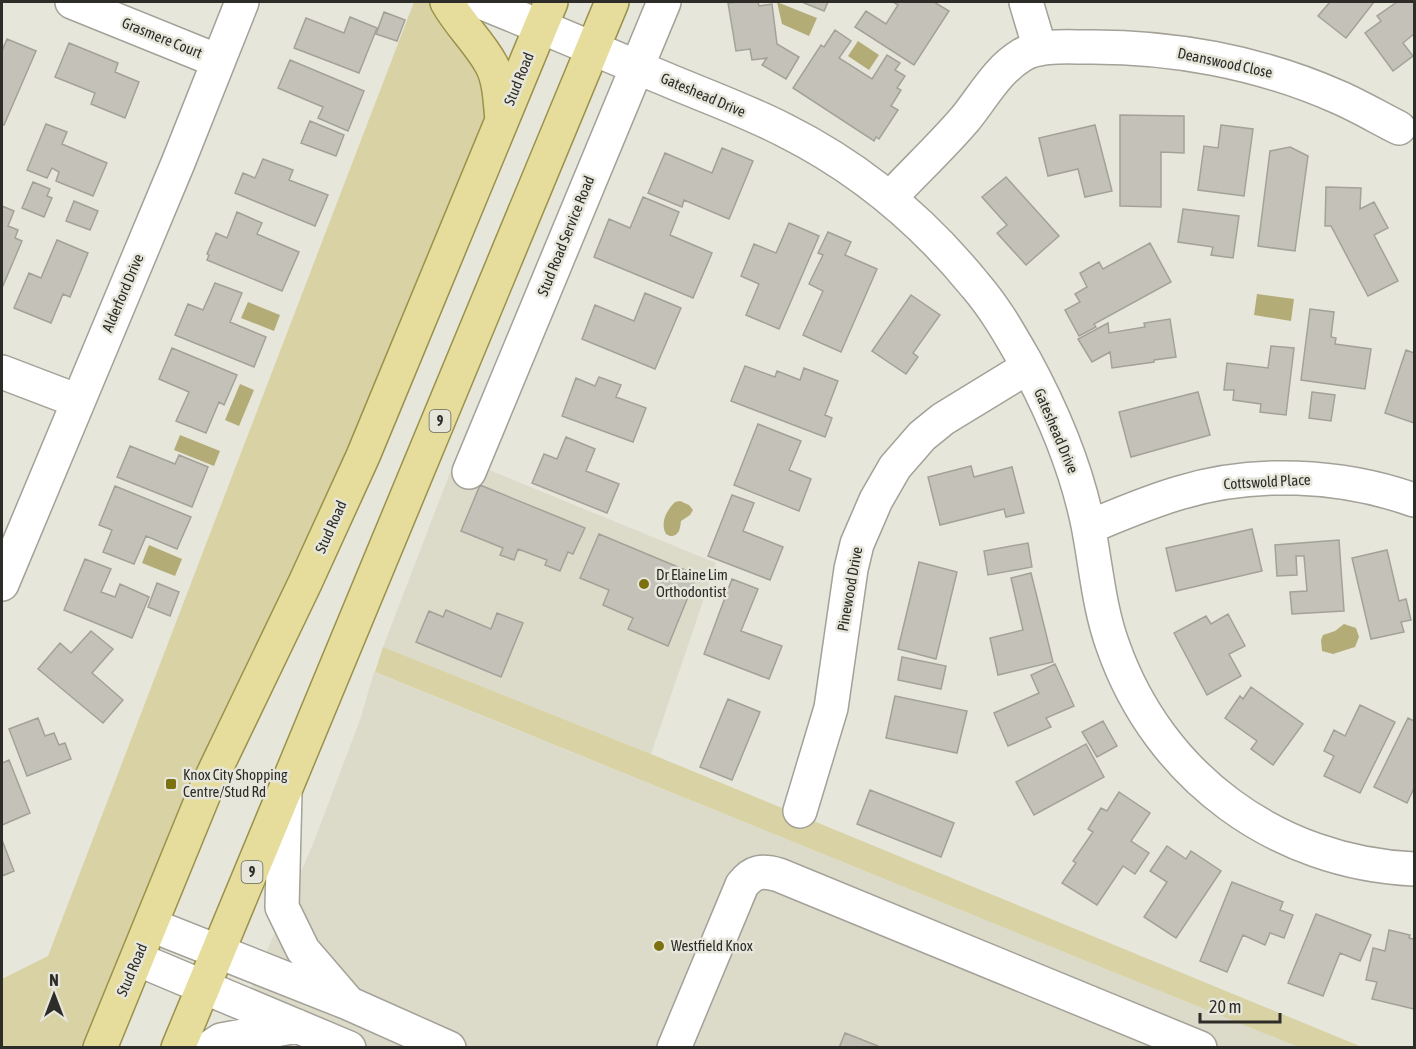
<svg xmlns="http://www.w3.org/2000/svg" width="1416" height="1049" font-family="'Asap Condensed',sans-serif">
<rect width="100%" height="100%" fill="#e7e6db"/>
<path fill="#dcdac9" d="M472,463L716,563L651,754L383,647L453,465L469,472Z
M374,672L1298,1047L225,1048L313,844L360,720Z"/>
<path fill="#d8d2a5" d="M414,2H447L502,120L100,1047L2,1048V979L48,956Z
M383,647L651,754L1362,1047H1298L375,672Z"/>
<path fill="#b3ac77" d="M777,2L817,18L809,36L782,24Z
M858,41L879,55L869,70L848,56Z
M1257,294L1294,299L1291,321L1254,315Z
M248,302L280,315L274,331L241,318Z
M240,384L254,390L239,426L225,420Z
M180,435L220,451L214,466L174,450Z
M680,501L689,505L693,510L690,515L681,521C680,528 680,536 670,536L666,534C660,523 666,511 675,502Z
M149,545L182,559L175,576L142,563Z
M1344,624L1356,628L1359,637L1355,647L1333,654L1322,651L1321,640L1323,635L1335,631Z"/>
<path fill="#c4c2b8" stroke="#a3a298" stroke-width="1.5" d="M739,2H758L759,6L772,4L777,44L799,57L786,79L762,65L767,58L752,60L750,49L736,51L728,3Z
M805,2H828L824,11L804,3Z
M893,2H934L949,11L914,65L855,27L866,11L886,24L898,5Z
M1330,2H1374L1346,38L1318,16Z
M1397,2H1414V34L1403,43L1413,56L1393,71L1365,33L1381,21L1377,16Z
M384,12L405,20L397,41L376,34Z
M350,17L377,28L359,73L294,48L306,18L344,33Z
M835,30L851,41L839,58L872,79L887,55L900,63L895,70L905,76L897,88L901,90L891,106L898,110L879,139L876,137L874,141L793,88L821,45L824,47Z
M7,39L36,51L4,125L2,124V51Z
M69,43L118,63L115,72L139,82L125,118L91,104L95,93L55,77Z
M290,60L364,91L348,131L318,118L323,107L278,88Z
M1120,115L1184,116V153L1161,152V207L1120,206Z
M310,121L344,135L336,156L301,143Z
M46,124L67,132L62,144L107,163L93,196L56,181L59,172L52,168L47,178L27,170Z
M1095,125L1112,191L1085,197L1078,169L1048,176L1039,138Z
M1221,125L1253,129L1244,196L1198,190L1204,146L1218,148Z
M1290,147L1308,156L1295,251L1258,246L1270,151Z
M722,148L753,161L729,219L684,200L682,207L648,193L665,153L712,173Z
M263,159L293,170L289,180L328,195L315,226L235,193L243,173L255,178Z
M1006,177L1059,236L1026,265L997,233L1007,225L982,197Z
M33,182L50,189L47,196L52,198L44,217L22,208Z
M1326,187L1361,188L1360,209L1374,202L1388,228L1374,235L1398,281L1368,296L1331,226H1325Z
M643,197L679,212L670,235L712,253L693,298L594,257L609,219L630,228Z
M74,201L98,211L90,230L66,221Z
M2,206L14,211L8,226L18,230L15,238L22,241L2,288Z
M1183,209L1239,216L1233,258L1211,255L1213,247L1178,242Z
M237,212L262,223L257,234L299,252L282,291L207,260L209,255L207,254L216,233L227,238Z
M789,223L819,236L779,329L746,315L759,284L741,276L754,244L776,253Z
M828,232L851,242L845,255L877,269L841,352L803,335L823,291L809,284L823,255L818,253Z
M57,240L88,253L70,297L63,294L51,323L14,308L29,273L41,278Z
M1150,243L1171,282L1094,324L1096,327L1079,336L1065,310L1080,302L1075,294L1087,287L1080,273L1099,262L1103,269Z
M215,283L242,293L230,322L266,337L254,367L175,335L188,304L203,310Z
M645,293L681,308L655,369L582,339L595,305L634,321Z
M911,295L940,315L913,353L918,357L906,374L872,351Z
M1310,309L1334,312L1331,337L1336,338L1335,344L1371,349L1365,389L1301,380Z
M1170,319L1176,357L1154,360V362L1112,368L1110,352L1092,362L1078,339L1108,323L1109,333L1145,327L1144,323Z
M1271,346L1294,348L1286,415L1260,412L1261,404L1233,400L1234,390H1224L1227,363L1268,368Z
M172,348L237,375L224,405L219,402L206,433L176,421L189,392L159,379Z
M1406,350L1414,353V423L1385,413Z
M745,366L775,377L777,371L800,380L804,368L838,381L825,415L832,418L825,437L731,401Z
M599,377L621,385L616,397L646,408L633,442L562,416L576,378L595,386Z
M1198,392L1210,435L1131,457L1119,412Z
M1312,392L1335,395L1331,421L1309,418Z
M758,424L801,441L789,470L811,479L799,511L734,485Z
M566,437L595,449L586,471L619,484L607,513L532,483L544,454L557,459Z
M130,446L175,464L179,455L208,467L192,507L117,477Z
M971,466L974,477L1012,467L1024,513L1006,517L1004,509L940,525L928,477Z
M480,485L585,528L573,554L568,552L560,571L545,565L547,560L518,549L514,560L500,555L503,548L461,531Z
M115,486L191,517L177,549L146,536L134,564L103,552L112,530L99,525Z
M732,495L754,503L743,531L783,547L770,580L708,556Z
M1252,529L1262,571L1176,591L1166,548Z
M599,534L697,575L668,646L628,629L633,618L603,605L609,590L580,578Z
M1339,540L1344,611L1292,614L1290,592L1307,591L1304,556H1296L1297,575L1277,576L1275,545Z
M1028,543L1032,567L988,575L984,551Z
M1387,550L1399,601L1406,599L1411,620L1401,622L1404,632L1371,639L1352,558Z
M85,559L111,569L101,592L115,597L120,584L149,597L132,638L64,610Z
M919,562L957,572L936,659L898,649Z
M1031,573L1053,662L998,675L990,638L1023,630L1011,578Z
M732,579L758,589L741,631L782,646L769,679L704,654Z
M157,583L179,592L170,616L148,607Z
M446,610L491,629L497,613L523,623L501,677L416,642L429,611L443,617Z
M1228,614L1245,646L1229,654L1241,676L1207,695L1174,633L1206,616L1211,624Z
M91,631L113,649L92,673L123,700L103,723L38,669L60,643L71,653Z
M902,657L946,666L941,689L898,680Z
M1055,664L1074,706L1046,718L1051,727L1008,746L994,713L1039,693L1031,675Z
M1251,687L1303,724L1273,765L1251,749L1257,741L1225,718L1240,696L1243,699Z
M895,696L967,711L957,753L886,738Z
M728,699L760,712L732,780L700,767Z
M1360,705L1395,722L1360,793L1324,776L1334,756L1324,751L1334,730L1345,736Z
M38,718L45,736L54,733L59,745L65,743L71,759L27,776L9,729Z
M1408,718L1414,721V788L1407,803L1374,787Z
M1103,721L1117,746L1097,757L1082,732Z
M1086,744L1104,777L1034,815L1016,782Z
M9,760L30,813L2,825V763Z
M870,790L954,823L941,857L857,824Z
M1119,792L1150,813L1131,841L1149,853L1135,874L1123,866L1097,905L1062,883L1076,863L1073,861L1093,832L1088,829L1101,808L1107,811Z
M2,840L14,871L2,876Z
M1167,846L1186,859L1191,851L1221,871L1176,938L1144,917L1167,882L1150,871Z
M1232,882L1283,902L1280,910L1293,915L1284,938L1270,933L1265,945L1243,935L1227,972L1200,961Z
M1316,914L1371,935L1360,961L1340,953L1323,996L1288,983Z
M1389,930L1410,935L1409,938L1414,939V1009L1372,999L1377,982L1366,980L1373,948L1385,951Z
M845,1033L878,1046V1048H839Z"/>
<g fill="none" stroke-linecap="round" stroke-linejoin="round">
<defs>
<path id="minor" d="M72,2L218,61
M480,2C540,26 599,51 658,76C700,94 743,109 784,130C858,167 923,221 975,285C995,308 1009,333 1024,359C1053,412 1076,466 1088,525C1096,566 1099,608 1113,646C1159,777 1277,863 1414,869
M1026,2L1040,49
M890,198C914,172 941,147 965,119C983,97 997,70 1022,55C1039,45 1065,47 1085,47C1171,46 1259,62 1338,97C1359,106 1379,118 1399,128
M2,372L78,401
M469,472L664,2
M1089,527C1118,515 1148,502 1179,493C1254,470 1341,474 1414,500
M2,584L178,163L242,2
M285,792L282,907L303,950L346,1000
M800,811L831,708L851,569L857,544L876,500L895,467L922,436L943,419L1028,367
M151,925L348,1003L449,1048
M137,959L349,1048
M209,1048L221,1040L297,1026
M674,1048L742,885C753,871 762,870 779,875L1200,1048"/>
<path id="major" d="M447,2C459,24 479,42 491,64C500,80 500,102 502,120
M100,1048L206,789L305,583L363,456L551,2
M178,1048L612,2"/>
</defs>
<use href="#minor" stroke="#a3a198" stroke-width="36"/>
<use href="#major" stroke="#9a914a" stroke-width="36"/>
<use href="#minor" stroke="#fff" stroke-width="33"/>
<use href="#major" stroke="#e6dd9d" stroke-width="33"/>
</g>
<g fill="#7c7110" stroke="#e7e6db" stroke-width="2">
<circle cx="644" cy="584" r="6"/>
<rect x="165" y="778" width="12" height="12" rx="3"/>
<circle cx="659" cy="946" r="6"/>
</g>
<g text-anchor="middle" stroke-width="5" stroke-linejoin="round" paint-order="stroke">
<g fill="#e7e6db" stroke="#65645e" stroke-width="1.5">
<rect x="429.5" y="410" width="21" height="22" rx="4.5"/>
<rect x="241.5" y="861" width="21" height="22" rx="4.5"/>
</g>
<g font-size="14" font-weight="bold" fill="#2d2c28">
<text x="440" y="426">9</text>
<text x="252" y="877">9</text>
</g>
<g font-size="15" fill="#2d2c28" stroke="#e7e6db">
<text transform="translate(162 38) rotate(22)" y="5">Grasmere Court</text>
<text transform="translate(1225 63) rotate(12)" y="5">Deanswood Close</text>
<text transform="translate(519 79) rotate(-68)" y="5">Stud Road</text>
<text transform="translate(703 95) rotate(23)" y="5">Gateshead Drive</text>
<text transform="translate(566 236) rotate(-68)" y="5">Stud Road Service Road</text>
<text transform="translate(123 293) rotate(-67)" y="5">Alderford Drive</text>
<text transform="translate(1056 431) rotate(67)" y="5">Gateshead Drive</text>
<text transform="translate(1267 482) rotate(-3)" y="5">Cottswold Place</text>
<text transform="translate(331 527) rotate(-66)" y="5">Stud Road</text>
<text transform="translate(850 589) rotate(-80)" y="5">Pinewood Drive</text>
<text transform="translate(132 970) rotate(-67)" y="5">Stud Road</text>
</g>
<g font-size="15" fill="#2d2c28" stroke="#e7e6db" text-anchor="start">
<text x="656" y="580">Dr Elaine Lim<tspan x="656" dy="17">Orthodontist</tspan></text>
<text x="183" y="780">Knox City Shopping<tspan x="183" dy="17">Centre/Stud Rd</tspan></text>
<text x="671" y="951">Westfield Knox</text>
</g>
</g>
<rect width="1416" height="1049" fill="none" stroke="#2d2c28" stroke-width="6"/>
<g transform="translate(54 995)" stroke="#e7e6db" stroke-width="4.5" paint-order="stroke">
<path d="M0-4.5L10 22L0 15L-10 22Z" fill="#2d2c28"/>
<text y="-9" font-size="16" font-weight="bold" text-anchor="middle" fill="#2d2c28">N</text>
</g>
<path d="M1200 1013v9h80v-9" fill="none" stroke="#2d2c28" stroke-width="3"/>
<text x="1209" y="1013" font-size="18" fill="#2d2c28" stroke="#e7e6db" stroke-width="4.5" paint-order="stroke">20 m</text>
</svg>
